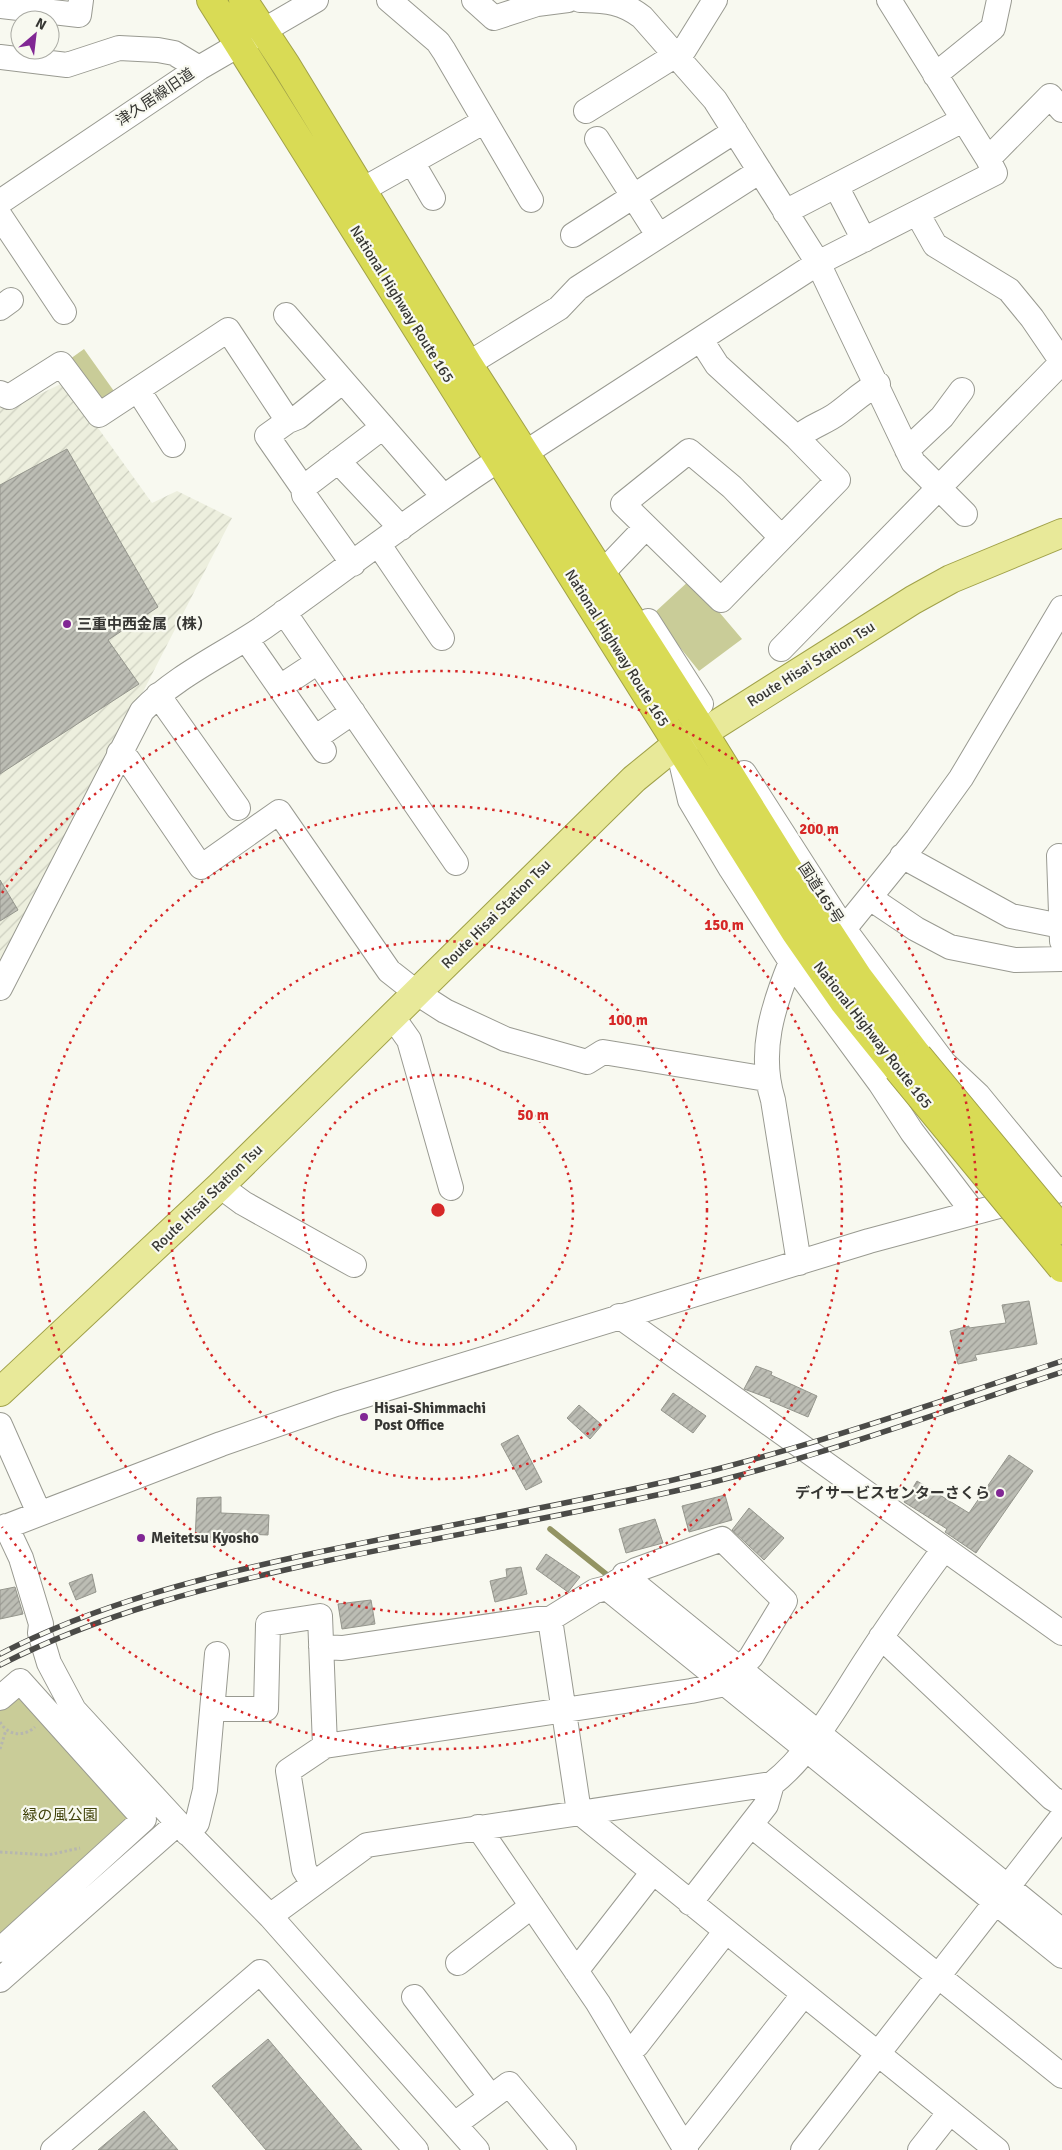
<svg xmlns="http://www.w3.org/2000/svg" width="1062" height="2150" font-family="Signika,'Noto Sans JP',sans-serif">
<defs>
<pattern id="industrial-furrows" width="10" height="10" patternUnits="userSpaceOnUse" patternTransform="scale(1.25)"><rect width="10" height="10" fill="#edefde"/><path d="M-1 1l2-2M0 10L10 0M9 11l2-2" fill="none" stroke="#cccebf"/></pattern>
<pattern id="building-hatch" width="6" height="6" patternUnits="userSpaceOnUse" patternTransform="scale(1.25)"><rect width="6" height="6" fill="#bcbdb4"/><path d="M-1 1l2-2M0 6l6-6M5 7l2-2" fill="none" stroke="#9a9a93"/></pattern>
</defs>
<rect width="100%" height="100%" fill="#f8f9f0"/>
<path fill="url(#industrial-furrows)" d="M65,382L152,503L177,491L232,518L0,971V402L13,407Z"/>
<path fill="#c9cc98" d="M84,349L116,394L107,400L99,399L70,359Z
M691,579L742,639L699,671L653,614Z
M20,1681L144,1819L0,1950V1698Z"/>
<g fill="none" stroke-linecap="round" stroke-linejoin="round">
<path stroke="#939463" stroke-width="5.5" d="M550,1529L611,1578"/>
</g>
<path fill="url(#building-hatch)" stroke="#95968d" d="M67,449L158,607L108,640L139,684L0,774V485Z
M0,880L18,910L0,921Z
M1029,1301L1037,1344L975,1355L977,1360L958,1364L950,1331L969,1326V1328L1006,1323L1002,1305Z
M756,1366L772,1372L771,1375L817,1396L808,1417L770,1401L771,1399L744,1389Z
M673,1393L706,1416L693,1433L661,1410Z
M579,1405L602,1425L590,1439L567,1418Z
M518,1435L542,1482L526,1490L501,1444Z
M1009,1455L1033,1471L976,1553L945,1532L947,1529L904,1502L917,1481L969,1513Z
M725,1495L732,1520L689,1532L682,1506Z
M221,1497V1513L269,1515L268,1535L221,1533L222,1540L195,1541L197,1498Z
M749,1508L784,1538L764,1560L732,1530Z
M655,1519L663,1543L626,1553L619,1529Z
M546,1554L580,1577L568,1592L536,1569Z
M521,1567L527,1594L495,1602L490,1581L507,1577L506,1569Z
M92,1574L96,1592L76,1600L69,1583Z
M15,1587L23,1614L0,1619V1590Z
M371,1600L375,1624L342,1629L338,1604Z
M268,2039L362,2150H266L212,2086Z
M144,2111L178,2150H98Z"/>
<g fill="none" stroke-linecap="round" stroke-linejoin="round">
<defs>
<path id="minor" d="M389,0L438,42L444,51L531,200
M474,0L494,18L537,4L568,0
M580,0C606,1 621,1 642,17L715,100L818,263L913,462L965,514
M889,0L988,159L1050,96L1062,110
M0,6L79,15L81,0
M0,57L67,65L119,48L158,50L174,53L199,68
M935,75L993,28L999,0
M586,111L684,50L715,0
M597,139L658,235
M412,162L433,198
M836,186L864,240
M362,190L485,121
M0,202L199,68L316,0
M785,212L963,120
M917,213L935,245L1009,290L1032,318L1062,362
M0,216L64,312
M573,235L735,131
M0,308L11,300
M286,315L343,381
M701,340L717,365L797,438L838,480L721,600L623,504L689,451L732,487L781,537
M468,364L559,308L578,288L760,171
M138,390L173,445
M0,393L9,397L61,364L99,415L228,330L288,421L267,436L303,488L304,495L353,564
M288,421L298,417L343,381L443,496
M797,438C812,425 825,423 838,413C852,403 862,392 878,384
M907,450L942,417L962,390
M525,453L818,263L995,173L988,159
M338,461L401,528
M303,488L383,427
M379,545L442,638
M604,571L646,527
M284,612L456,863
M648,621L701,704
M246,639L324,751
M781,649L1062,362
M280,687L318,662
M158,695L238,808
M315,738L353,712
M119,753L128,760L201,867L279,812L389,971L417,993L445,1011L505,1039L587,1062L603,1052L767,1079
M679,753L690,800L731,869L791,962L880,1083L912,1132L973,1212
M744,773L844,929L944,1063L978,1095L1057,1191
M902,856L1011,916L1061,926
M1059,856L1062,941
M870,898L916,929L950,947L1015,960L1062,959
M844,929L917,839L961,778L1062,608
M791,962C773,1006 758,1052 773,1100L799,1263
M0,988L142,711C177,675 223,655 264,627C343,571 419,511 500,459
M392,1016L409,1040L451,1188
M220,1186L243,1203L354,1265
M619,1316L1062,1633
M0,1425L39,1513
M6,1526L21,1558L41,1624L40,1633L49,1663L74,1710L178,1823L270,1916L477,2150
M0,1529L221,1444L336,1404L869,1241L1062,1189
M624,1575L1062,1931
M881,1637L1052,1798L1062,1804
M321,1647L342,1648L537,1619H550
M0,1698L20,1681L144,1819L0,1950
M213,1709H266L268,1624L320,1616L325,1746
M751,1825L1062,2076
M478,1827L598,2003L686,2150
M188,1834L197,1823L205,1790L217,1654
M313,1884L304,1869L288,1771L325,1746L691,1691L725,1684L751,1657L785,1601L722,1539L636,1570L607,1588
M690,1903L766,1805L772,1784
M270,1916L367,1845L772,1784C812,1753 841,1698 869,1656C893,1619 918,1584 944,1549
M458,1963L532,1906
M576,1971L653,1872
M0,1980L178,1823
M414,1997L491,2097
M628,2052L637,2045L726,1931
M455,2124L509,2084L564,2150
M684,2147L804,1994
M53,2150L260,1972L416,2150
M803,2150L1062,1817
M920,2150L950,2112
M997,2150L579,1812L550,1619L595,1591L607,1588L1062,1956"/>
<path id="major" d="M0,1392L220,1186L634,779L677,744L714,726L913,600L951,579L1062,533"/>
<path id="highway" d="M211,0L796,933L844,1002L898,1069
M243,0L286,65L468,364L702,730L805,896L858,977L918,1056"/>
</defs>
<use href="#minor" stroke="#999a91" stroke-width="26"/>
<use href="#major" stroke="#a0a149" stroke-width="30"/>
<use href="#highway" stroke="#a0a149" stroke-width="30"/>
<path stroke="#b6b6af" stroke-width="3" stroke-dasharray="2.5 2.5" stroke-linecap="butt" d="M0,1722C8,1736 24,1737 35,1727
M0,1749L6,1730
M0,1852L48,1855L80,1848"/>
<use href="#minor" stroke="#fff" stroke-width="24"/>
<use href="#major" stroke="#e8e999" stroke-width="28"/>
<use href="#highway" stroke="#d9db55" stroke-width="28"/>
<defs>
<path id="rail" d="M0,1654C97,1604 200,1578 305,1555C417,1531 530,1511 642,1487C785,1456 923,1407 1062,1361
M0,1665C102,1613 210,1586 321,1562C439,1537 558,1517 675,1491C806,1462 935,1414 1062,1372"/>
</defs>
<use href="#rail" stroke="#4b4b48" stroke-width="5.5"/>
<use href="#rail" stroke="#f8f9f0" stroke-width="4" stroke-dasharray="11" stroke-linecap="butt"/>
<defs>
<path id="highway-bridge" d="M918,1056L1062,1230
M898,1069L1062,1268"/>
</defs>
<use href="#highway-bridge" stroke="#a0a149" stroke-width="30" stroke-linecap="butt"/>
<use href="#highway-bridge" stroke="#d9db55" stroke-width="28"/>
</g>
<g fill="none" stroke="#d62828" stroke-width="2.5" stroke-dasharray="2.5 5">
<circle cx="438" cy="1210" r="135"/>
<circle cx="438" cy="1210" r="269"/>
<circle cx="438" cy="1210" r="404"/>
<path d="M2 893A539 539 0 1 1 2 1527"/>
</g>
<g fill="#812794" stroke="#f8f9f0" stroke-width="2">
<circle cx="67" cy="624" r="5"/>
<circle cx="364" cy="1417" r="5"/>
<circle cx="1000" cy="1493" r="5"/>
<circle cx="141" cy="1538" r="5"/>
</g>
<g text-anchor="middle" stroke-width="4.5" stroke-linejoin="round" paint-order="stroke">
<g font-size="15" fill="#363633" stroke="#f8f9f0">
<text transform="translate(155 97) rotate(-34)" y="5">津久居線旧道</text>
<text transform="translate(402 304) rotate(58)" y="5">National Highway Route 165</text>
<text transform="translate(617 648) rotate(58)" y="5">National Highway Route 165</text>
<text transform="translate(811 664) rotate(-32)" y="5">Route Hisai Station Tsu</text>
<text transform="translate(821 893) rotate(57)" y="5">国道165号</text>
<text transform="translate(496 914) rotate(-45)" y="5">Route Hisai Station Tsu</text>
<text transform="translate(873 1035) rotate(52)" y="5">National Highway Route 165</text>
<text transform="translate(207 1198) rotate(-44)" y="5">Route Hisai Station Tsu</text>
</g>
<g font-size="15" font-weight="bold" fill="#363633" stroke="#f8f9f0" text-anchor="start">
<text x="77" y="629">三重中西金属（株）</text>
<text x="374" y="1413">Hisai-Shimmachi<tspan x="374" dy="17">Post Office</tspan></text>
<text x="990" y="1498" text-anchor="end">デイサービスセンターさくら</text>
<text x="151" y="1543">Meitetsu Kyosho</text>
</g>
<g font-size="15" fill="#41420a" stroke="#f8f9f0">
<text x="60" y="1820">緑の風公園</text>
</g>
</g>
<circle cx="438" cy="1210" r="8" fill="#d62828" stroke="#f8f9f0" stroke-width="2.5"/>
<g font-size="15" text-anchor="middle" font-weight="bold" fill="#d62828" stroke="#f8f9f0" stroke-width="4.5" stroke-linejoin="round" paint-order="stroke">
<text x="819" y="834">200 m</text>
<text x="724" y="930">150 m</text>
<text x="628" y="1025">100 m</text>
<text x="533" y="1120">50 m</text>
</g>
<g transform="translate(35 35) rotate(28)"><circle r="24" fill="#f8f9f0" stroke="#aaaba4"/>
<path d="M0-4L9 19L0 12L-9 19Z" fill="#812794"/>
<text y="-8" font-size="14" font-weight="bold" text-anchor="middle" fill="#363633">N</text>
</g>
</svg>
